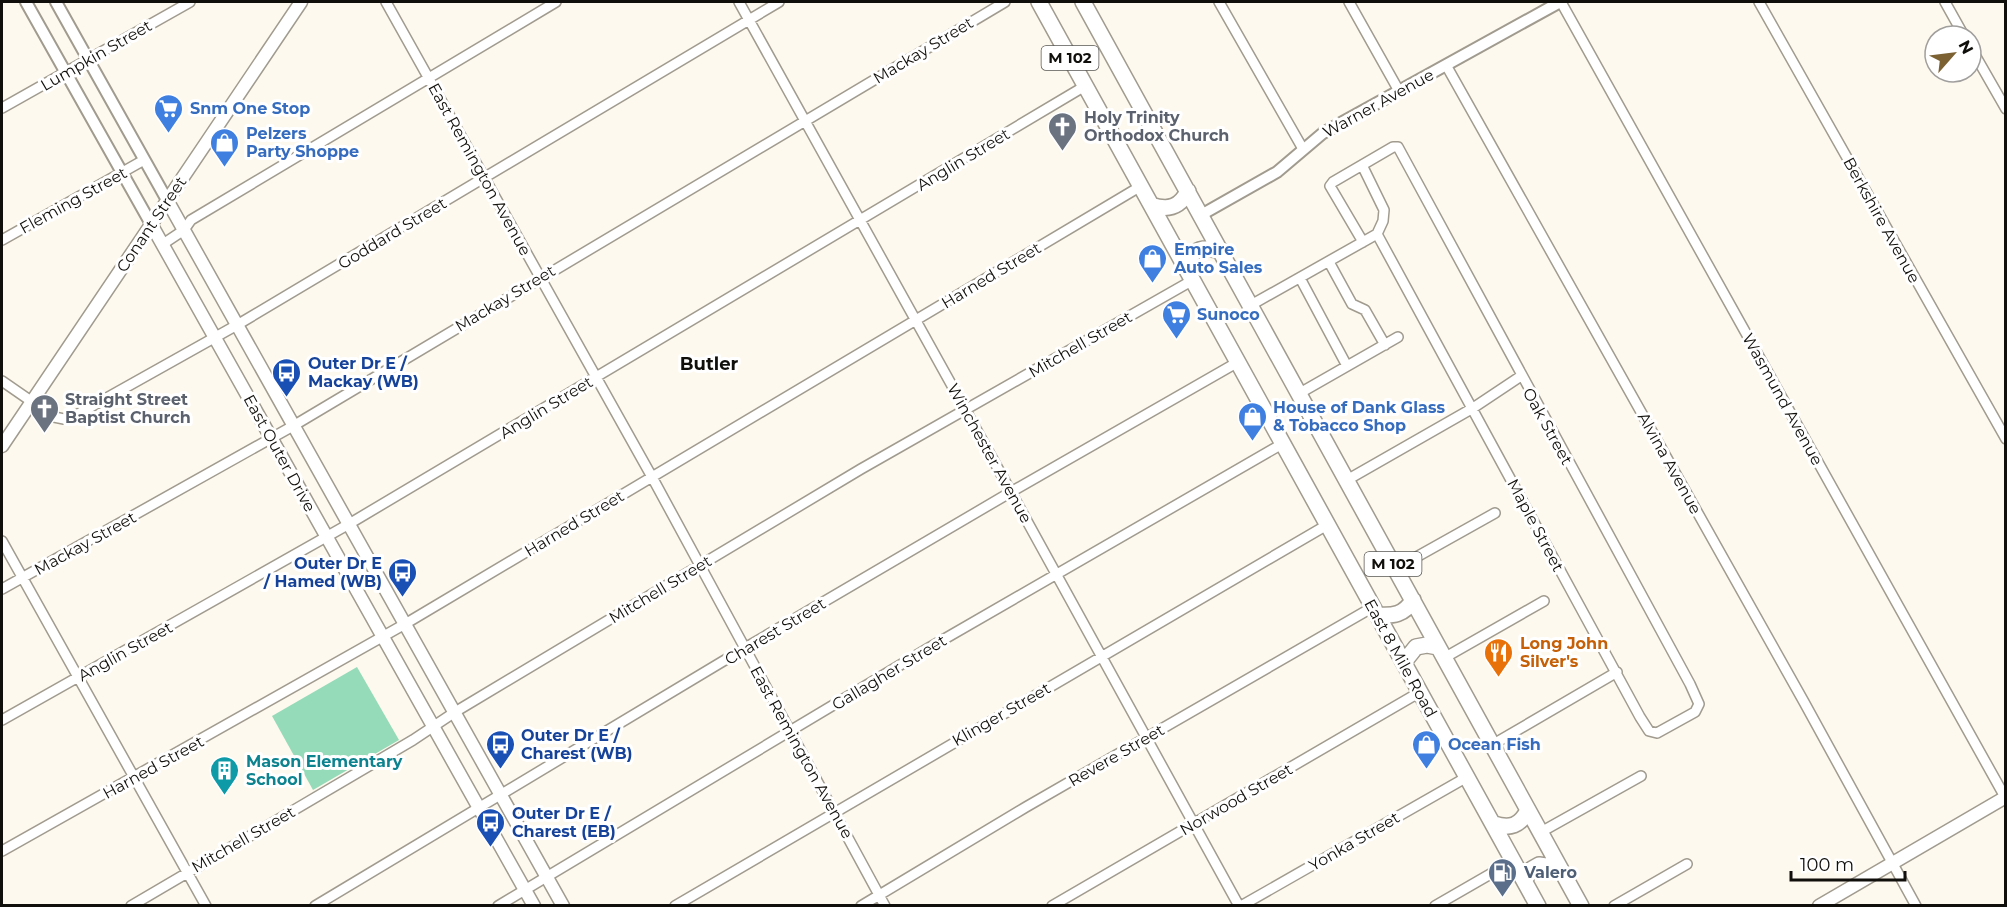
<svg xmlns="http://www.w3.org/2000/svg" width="2007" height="907" font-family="Montserrat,sans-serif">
<rect width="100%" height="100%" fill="#fef9ef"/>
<path fill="#95dbb9" d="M357,667L399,740L313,790L272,716Z"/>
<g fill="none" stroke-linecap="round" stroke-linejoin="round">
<defs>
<path id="minor" d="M386,2L652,477L885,906
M739,2L1011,492L1239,906
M1219,2L1303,149
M1349,2L1399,91
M1561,2L2005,797
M1759,2L2006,439
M1945,2L1964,36
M1971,48L2006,109
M1446,65L1804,702L1916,906
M2,108L190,2
M1362,165L1384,210L1383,221L1377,234L1640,717L1649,731L1657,733L1695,712L1699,704L1690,684L1398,147H1393L1333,182L1330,186L1363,242
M2,240L144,160
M163,244L184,230L191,220L556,2
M1329,262L1352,304L1365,310L1385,345
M1300,278L1347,366
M1251,305L1377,234
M2,381L54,417L64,419L71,418L237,325L779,2
M1300,393L1398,337
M1347,480L1473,408L1521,376
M2,541L206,906
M1395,569L1495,513
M2,589L293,426L1005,2
M1444,658L1544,601
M2,720L349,524L1085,86
M1492,745L1617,672
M1541,832L1641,776
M2,851L405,624L1141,186
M131,906L413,740L455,712L861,469L1193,280
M315,906L745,648L1011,492L1238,362
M498,906L927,649L1282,444
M675,906L1327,525
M861,906L1026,807L1373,607
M1052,906L1420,692
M1241,906L1467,777
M1435,906L1513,861
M1614,906L1687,864"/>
<path id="tertiary" d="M26,2L151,224
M56,2L167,200
M1201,215L1277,172L1323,133L1560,2"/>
<path id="secondary" d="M167,200L563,906
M151,224L534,906
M2,446L301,2
M1819,906L2006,797"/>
<path id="trunk" d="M1039,2L1538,906
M1083,2L1581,906
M1151,205C1169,211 1180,207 1188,191
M1184,265C1194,248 1204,246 1222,251
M1378,615C1393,616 1404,615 1413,600
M1404,662L1416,647L1427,645L1438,647
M1494,824C1510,829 1520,826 1528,810
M1524,880L1532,869L1539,865L1560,868"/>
</defs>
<use href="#minor" stroke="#a19b8f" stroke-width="12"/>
<use href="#tertiary" stroke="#a19b8f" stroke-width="14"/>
<use href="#secondary" stroke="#a19b8f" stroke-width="15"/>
<use href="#trunk" stroke="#a19b8f" stroke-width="18"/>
<use href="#minor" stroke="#fff" stroke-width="9"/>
<use href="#tertiary" stroke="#fff" stroke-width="10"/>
<use href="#secondary" stroke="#fff" stroke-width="12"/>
<use href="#trunk" stroke="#fff" stroke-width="15"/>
</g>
<defs>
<symbol id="supermarket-pin" viewBox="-11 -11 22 30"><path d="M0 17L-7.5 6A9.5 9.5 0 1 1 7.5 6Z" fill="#3f7fe0" stroke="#fff"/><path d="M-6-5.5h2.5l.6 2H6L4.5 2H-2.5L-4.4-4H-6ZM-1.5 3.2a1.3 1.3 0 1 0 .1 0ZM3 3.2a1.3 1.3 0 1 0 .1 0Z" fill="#fff"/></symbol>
<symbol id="church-pin" viewBox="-11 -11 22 30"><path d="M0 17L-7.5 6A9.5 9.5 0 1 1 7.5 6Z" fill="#6b7280" stroke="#fff"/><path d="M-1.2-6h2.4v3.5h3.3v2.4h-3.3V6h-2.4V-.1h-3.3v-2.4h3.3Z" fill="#fff"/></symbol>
<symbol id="shop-pin" viewBox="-11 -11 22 30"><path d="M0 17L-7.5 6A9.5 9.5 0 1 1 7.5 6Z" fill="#3f7fe0" stroke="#fff"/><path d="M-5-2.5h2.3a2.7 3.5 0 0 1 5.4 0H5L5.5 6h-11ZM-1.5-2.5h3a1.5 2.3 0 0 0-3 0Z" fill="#fff"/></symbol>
<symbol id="bus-pin" viewBox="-11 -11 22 30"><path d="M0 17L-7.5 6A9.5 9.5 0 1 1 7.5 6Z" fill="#1a4fb4" stroke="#fff"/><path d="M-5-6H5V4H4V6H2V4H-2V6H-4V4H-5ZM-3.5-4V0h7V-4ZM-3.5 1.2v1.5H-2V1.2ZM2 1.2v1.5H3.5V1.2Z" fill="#fff"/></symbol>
<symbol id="restaurant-pin" viewBox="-11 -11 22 30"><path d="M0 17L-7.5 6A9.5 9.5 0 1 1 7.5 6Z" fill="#e8710a" stroke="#fff"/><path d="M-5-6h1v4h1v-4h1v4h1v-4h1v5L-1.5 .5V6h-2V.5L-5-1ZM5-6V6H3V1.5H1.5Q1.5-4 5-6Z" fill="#fff"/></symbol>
<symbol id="building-pin" viewBox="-11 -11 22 30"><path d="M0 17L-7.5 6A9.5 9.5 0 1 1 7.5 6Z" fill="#0f9aa8" stroke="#fff"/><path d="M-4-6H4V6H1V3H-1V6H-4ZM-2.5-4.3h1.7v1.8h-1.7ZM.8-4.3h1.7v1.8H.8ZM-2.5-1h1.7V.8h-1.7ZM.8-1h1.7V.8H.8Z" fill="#fff"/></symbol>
<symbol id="fuel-pin" viewBox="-11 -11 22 30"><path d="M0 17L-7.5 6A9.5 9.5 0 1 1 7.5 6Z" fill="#5c6f8a" stroke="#fff"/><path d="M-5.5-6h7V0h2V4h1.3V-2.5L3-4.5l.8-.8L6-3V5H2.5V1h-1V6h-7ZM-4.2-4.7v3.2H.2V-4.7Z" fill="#fff"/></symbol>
</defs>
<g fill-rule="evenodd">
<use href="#supermarket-pin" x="152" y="92" width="33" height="45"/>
<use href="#church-pin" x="1046" y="110" width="33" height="45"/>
<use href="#shop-pin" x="208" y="126" width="33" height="45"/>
<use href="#shop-pin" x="1136" y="242" width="33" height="45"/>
<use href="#supermarket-pin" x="1160" y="298" width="33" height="45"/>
<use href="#bus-pin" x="270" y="356" width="33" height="45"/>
<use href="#church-pin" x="28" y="392" width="33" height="45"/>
<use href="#shop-pin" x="1236" y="400" width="33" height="45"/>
<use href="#bus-pin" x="386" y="556" width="33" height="45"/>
<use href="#restaurant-pin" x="1482" y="636" width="33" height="45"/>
<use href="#bus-pin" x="484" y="728" width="33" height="45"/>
<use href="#shop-pin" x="1410" y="728" width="33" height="45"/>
<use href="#building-pin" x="208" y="754" width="33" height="45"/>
<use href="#bus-pin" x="474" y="806" width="33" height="45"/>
<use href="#fuel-pin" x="1486" y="856" width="33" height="45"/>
</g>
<g text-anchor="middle" stroke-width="6" stroke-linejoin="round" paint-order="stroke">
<g fill="#fff" stroke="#585754" stroke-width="1.5">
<rect x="1041.5" y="46" width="57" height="24" rx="4.5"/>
<rect x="1364.5" y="552" width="57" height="24" rx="4.5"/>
</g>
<g font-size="15" font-weight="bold" fill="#110f0b">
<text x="1070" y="63">M 102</text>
<text x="1393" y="569">M 102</text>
</g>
<g font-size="16" fill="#110f0b" stroke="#fff">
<text transform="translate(923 50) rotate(-31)" y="6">Mackay Street</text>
<text transform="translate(96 55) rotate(-30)" y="6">Lumpkin Street</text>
<text transform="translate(1378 103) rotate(-29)" y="6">Warner Avenue</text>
<text transform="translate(963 159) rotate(-31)" y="6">Anglin Street</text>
<text transform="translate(480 169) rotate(61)" y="6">East Remington Avenue</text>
<text transform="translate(73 200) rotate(-29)" y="6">Fleming Street</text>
<text transform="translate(1882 220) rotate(61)" y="6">Berkshire Avenue</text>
<text transform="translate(151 224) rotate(-56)" y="6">Conant Street</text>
<text transform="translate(392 233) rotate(-31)" y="6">Goddard Street</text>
<text transform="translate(991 275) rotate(-31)" y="6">Harned Street</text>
<text transform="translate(505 298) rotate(-31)" y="6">Mackay Street</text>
<text transform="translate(1080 344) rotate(-30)" y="6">Mitchell Street</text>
<text transform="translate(1783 399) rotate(61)" y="6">Wasmund Avenue</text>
<text transform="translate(546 407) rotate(-31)" y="6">Anglin Street</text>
<text transform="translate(1548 426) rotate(61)" y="6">Oak Street</text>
<text transform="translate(280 453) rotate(61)" y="6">East Outer Drive</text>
<text transform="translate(990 453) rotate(61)" y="6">Winchester Avenue</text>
<text transform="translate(1670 463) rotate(61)" y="6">Alvina Avenue</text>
<text transform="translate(574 523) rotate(-31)" y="6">Harned Street</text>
<text transform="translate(1536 525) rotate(62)" y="6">Maple Street</text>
<text transform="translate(85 543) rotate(-29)" y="6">Mackay Street</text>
<text transform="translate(660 589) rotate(-31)" y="6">Mitchell Street</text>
<text transform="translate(775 631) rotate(-31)" y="6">Charest Street</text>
<text transform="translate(125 651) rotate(-29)" y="6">Anglin Street</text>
<text transform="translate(1401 658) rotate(61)" y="6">East 8 Mile Road</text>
<text transform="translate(889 672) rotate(-31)" y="6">Gallagher Street</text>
<text transform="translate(1001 714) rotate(-30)" y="6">Klinger Street</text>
<text transform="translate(802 752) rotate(61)" y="6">East Remington Avenue</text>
<text transform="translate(1116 755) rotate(-30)" y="6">Revere Street</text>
<text transform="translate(153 767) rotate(-29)" y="6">Harned Street</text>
<text transform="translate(1236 799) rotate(-30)" y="6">Norwood Street</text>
<text transform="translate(243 839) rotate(-30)" y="6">Mitchell Street</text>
<text transform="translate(1354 841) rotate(-30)" y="6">Yonka Street</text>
</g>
<g font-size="16" font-weight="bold" fill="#366cbe" stroke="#fff" text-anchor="start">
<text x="190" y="114">Snm One Stop</text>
<text x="246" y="139">Pelzers<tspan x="246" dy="18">Party Shoppe</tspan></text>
<text x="1174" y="255">Empire<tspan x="1174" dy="18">Auto Sales</tspan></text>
<text x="1197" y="320">Sunoco</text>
<text x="1273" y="413">House of Dank Glass<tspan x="1273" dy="18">&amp; Tobacco Shop</tspan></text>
<text x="1448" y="750">Ocean Fish</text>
</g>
<g font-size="16" font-weight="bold" fill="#5b616d" stroke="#fff" text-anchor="start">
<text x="1084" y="123">Holy Trinity<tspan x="1084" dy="18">Orthodox Church</tspan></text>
<text x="65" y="405">Straight Street<tspan x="65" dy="18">Baptist Church</tspan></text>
</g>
<g font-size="16" font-weight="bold" fill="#164399" stroke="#fff" text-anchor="start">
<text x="308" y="369">Outer Dr E /<tspan x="308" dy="18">Mackay (WB)</tspan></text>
<text x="382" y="569" text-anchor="end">Outer Dr E<tspan x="382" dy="18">/ Hamed (WB)</tspan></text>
<text x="521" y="741">Outer Dr E /<tspan x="521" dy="18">Charest (WB)</tspan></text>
<text x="512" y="819">Outer Dr E /<tspan x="512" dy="18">Charest (EB)</tspan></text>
</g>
<g font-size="16" font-weight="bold" fill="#c56008" stroke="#fff" text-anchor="start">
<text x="1520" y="649">Long John<tspan x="1520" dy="18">Silver's</tspan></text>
</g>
<g font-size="16" font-weight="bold" fill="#0d838f" stroke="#fff" text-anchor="start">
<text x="246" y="767">Mason Elementary<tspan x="246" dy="18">School</tspan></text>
</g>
<g font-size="16" font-weight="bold" fill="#4e5e75" stroke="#fff" text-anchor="start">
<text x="1524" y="878">Valero</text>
</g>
<g font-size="18" font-weight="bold" fill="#110f0b" stroke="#fff">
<text x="709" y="370">Butler</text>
</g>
</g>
<rect width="2007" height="907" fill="none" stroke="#110f0b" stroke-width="6"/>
<g transform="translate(1953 54) rotate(62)"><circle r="28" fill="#ffffff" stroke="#a09f9d" stroke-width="1.5"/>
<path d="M0-4.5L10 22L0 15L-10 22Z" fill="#7c6133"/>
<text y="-9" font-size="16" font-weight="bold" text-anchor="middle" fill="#110f0b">N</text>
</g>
<path d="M1791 871v9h114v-9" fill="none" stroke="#110f0b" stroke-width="3"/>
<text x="1800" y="871" font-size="18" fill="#110f0b" stroke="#ffffff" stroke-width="4.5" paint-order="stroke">100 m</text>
</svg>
